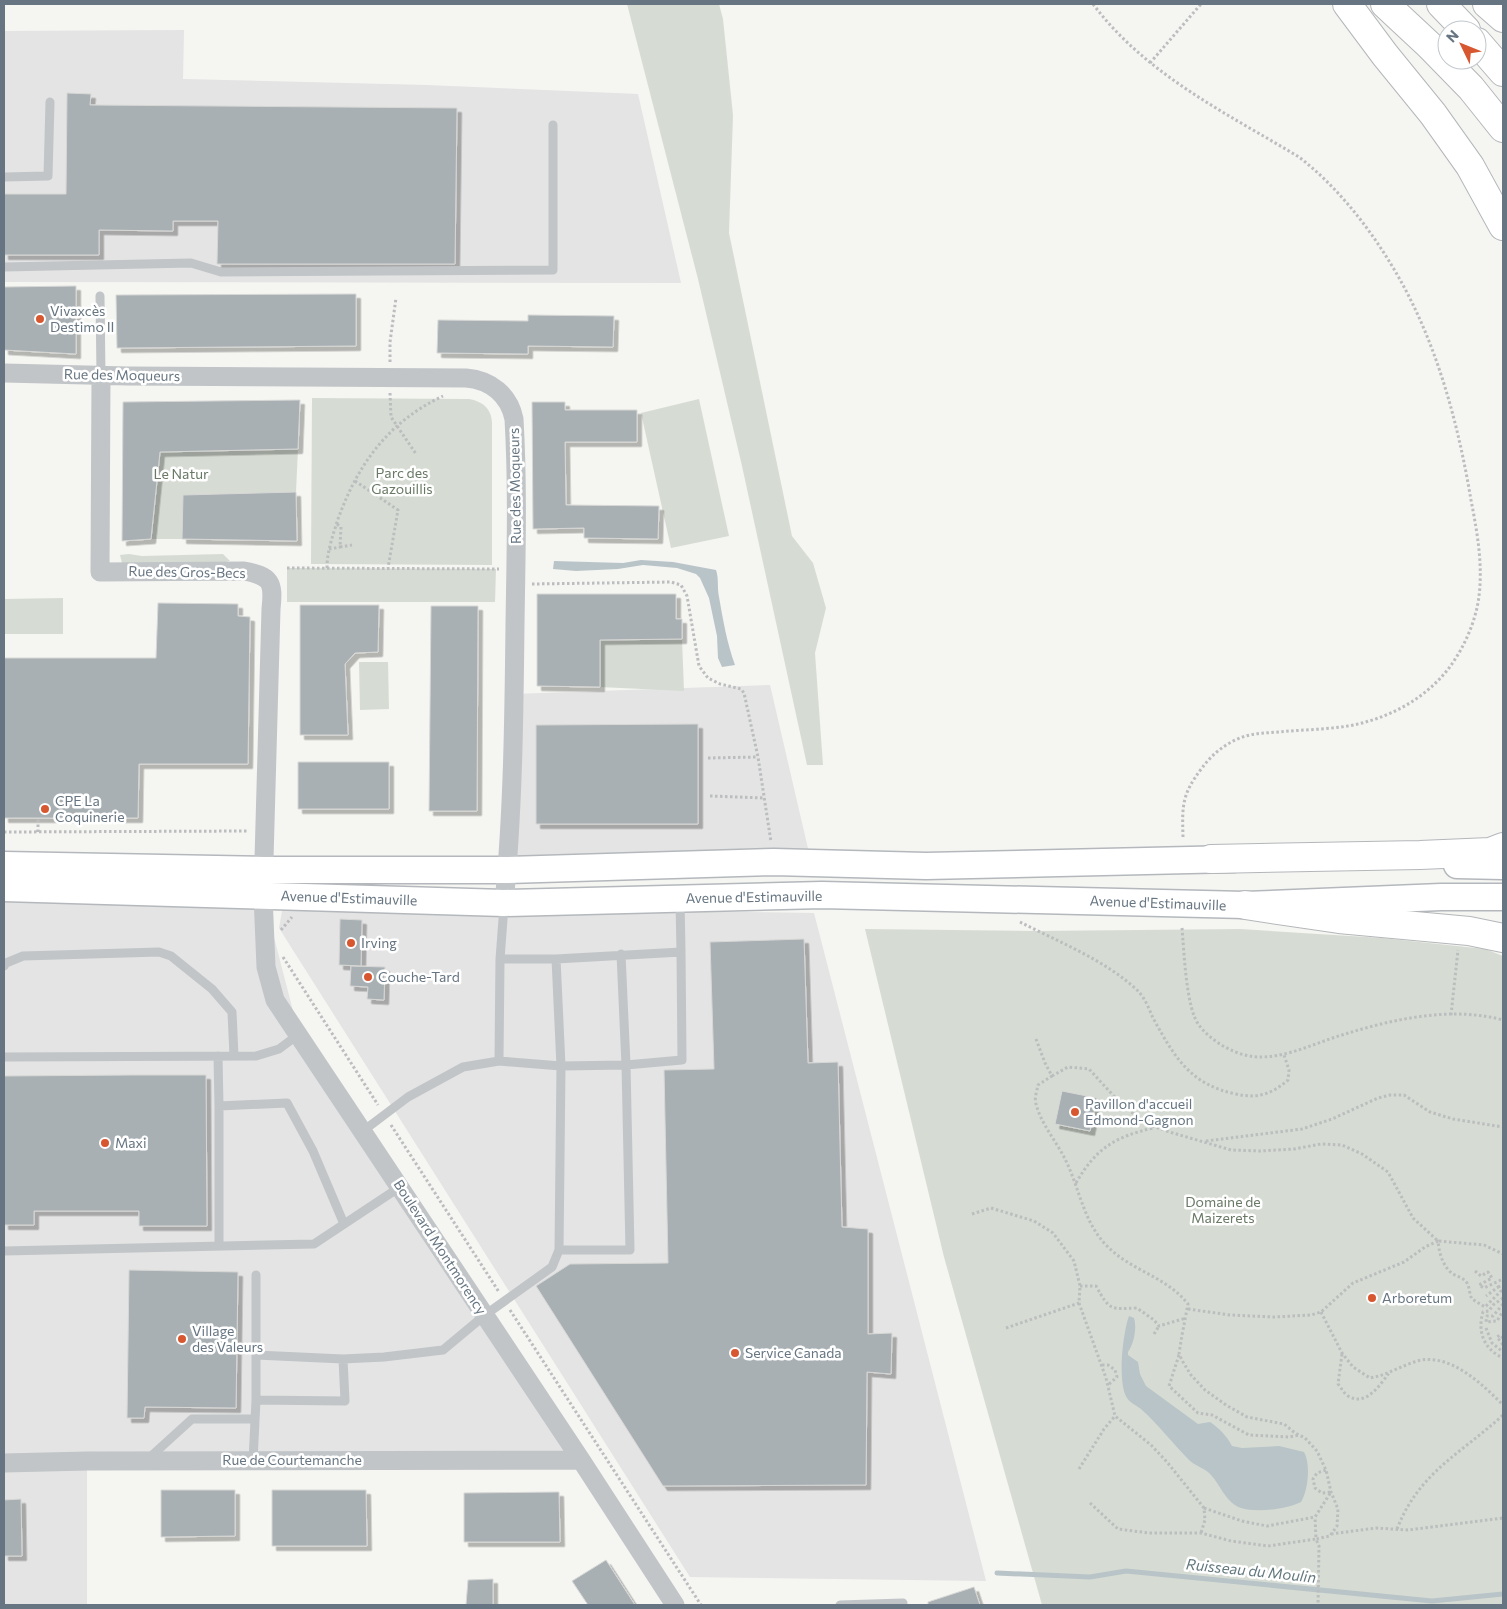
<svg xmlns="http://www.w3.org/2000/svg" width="1507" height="1609" font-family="Commissioner,sans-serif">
<defs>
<filter id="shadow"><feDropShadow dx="4.5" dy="4.5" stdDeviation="0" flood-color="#0004"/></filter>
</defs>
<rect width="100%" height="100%" fill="#f5f5f2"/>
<path fill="#e3e4e3" d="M184,30L183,79L426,85L638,94L681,283L4,282V31Z
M770,685L809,853L507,870L514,694Z
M4,865L263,895L299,1034L581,1460L87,1461V1605H4Z
M283,906L814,913L986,1581L690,1577L279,928Z"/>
<path fill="#d6dcd3" d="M627,4H719L723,19L733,115L729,233L792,536L813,563L826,608L815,653L823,765H807L742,466L698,279Z
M312,398L469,399C482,401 492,409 492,423V565L311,564Z
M699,399L729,536L671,548L641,413Z
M298,449L296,492L184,495L182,539H151L160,452Z
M129,554L142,556L223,554L230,561L220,563H122L120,555Z
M287,568L496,569L495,602H287Z
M63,598V634H4V599Z
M682,639L684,691L600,687L579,640Z
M359,662H388L389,709L360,710Z
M865,929L1036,931L1240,929L1382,938L1485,949L1503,956V1605H1042L944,1257Z"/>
<path fill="#b9c4c8" d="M641,560L673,562L716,570C719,579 717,587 719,597C723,620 727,643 735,665L722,667L718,658L717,636L709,598L700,578L696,574L677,568L643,565L618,569L576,571L553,569L554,561L623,563Z
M1129,1316L1134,1318C1137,1328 1134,1344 1128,1352V1355L1138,1362L1140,1374L1146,1386L1198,1424L1210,1422C1220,1429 1226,1435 1232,1446L1242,1448L1279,1446L1304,1452C1311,1464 1308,1491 1301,1502C1288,1509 1256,1513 1241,1508C1226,1503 1221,1486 1211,1475C1205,1468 1195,1466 1189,1460C1173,1444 1159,1425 1142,1410C1138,1406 1130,1403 1127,1398C1117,1383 1123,1332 1129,1316Z"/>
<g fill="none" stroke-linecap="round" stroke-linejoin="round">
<path stroke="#b9c4c8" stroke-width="5" d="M997,1573L1090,1577L1126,1571L1432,1601L1503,1594"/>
</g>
<path fill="#a8b0b4" stroke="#d7d7d5" filter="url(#shadow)" d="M67,93L91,94L90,105L457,108L455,264H217L218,221H173V231L99,230V255H4V194H66Z
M76,286V354L4,350V287Z
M356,294V346L117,348L116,295Z
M528,315L614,316L613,347L528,346V354L437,353L438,320L528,321Z
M300,400L298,449L160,452L151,539L122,541L123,402Z
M532,402H565V410H637V442H565L566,505L659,506L658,539L584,538V528L533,529Z
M296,492L297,541L182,539L183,495Z
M537,594H676V619H682V639L600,640V687L537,686Z
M158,603L238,604V616L250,617L248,764H139L138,818H4V658H156Z
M300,605H379L378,652L355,653L345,664L348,735H300Z
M431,606H478L477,811H429Z
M698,724V824H536V725Z
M298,762H389V809H298Z
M340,919L362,920L361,966L339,965Z
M804,939L808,1063L838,1062L842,1227L868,1229V1334L892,1333L891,1374L867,1372L866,1485L663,1486L536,1286L570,1264L668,1263L664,1070L714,1069L710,942Z
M351,966L385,967L384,1000L367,999L368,987L350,986Z
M134,1075H206L207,1226H139V1211H34V1225H4V1076Z
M1062,1091L1097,1098L1090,1131L1055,1124Z
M129,1270L238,1272L236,1408L145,1407L144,1418H127Z
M161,1490H235V1536L161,1537Z
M272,1490H366L367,1546H272Z
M559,1492L560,1542H464V1493Z
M21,1499L22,1556H4V1500Z
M606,1560L635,1605H588L572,1581Z
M493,1579V1605H466L468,1580Z
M974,1587L980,1605H928V1602Z"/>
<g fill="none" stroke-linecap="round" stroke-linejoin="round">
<defs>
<path id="secondary" d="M4,865L264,870H507L774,862L926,866L1233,859
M1457,865L1503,866
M4,888L504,903L822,895L1245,905L1441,897H1503"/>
<path id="motorway" d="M1347,4L1385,55L1433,114L1470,166L1503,226
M1385,4L1429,45L1471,88L1503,128
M1441,4L1466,30
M1487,4L1503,18
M1477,42L1503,72
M1211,859L1420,855L1490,852L1503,847
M1245,905L1339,919L1469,931L1503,938"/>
</defs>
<use href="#secondary" stroke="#b4b8bc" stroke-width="29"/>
<use href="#motorway" stroke="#b4b7ba" stroke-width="30"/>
<path stroke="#bbbdbf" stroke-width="3" stroke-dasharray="2.5 2.5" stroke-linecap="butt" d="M1093,4C1145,74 1226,113 1299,157C1335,185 1365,222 1389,261C1434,333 1457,417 1471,500C1477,531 1483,564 1479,596C1476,621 1464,648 1449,668C1429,694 1400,712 1369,721C1341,730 1308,729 1278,732C1267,733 1256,733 1246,736C1228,741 1212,754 1202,768C1182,794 1182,805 1183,837
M1150,63L1201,4
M390,362V342L396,298
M390,393L391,417L416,454
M355,481L398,510L388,568
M337,524L341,527L340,547L352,545
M329,549L340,547
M287,568L499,569
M327,568C327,551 333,535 338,519C358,464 388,422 443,396
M532,584L671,582L681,585L687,596L699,666L708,678L720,684L741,689L744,693L758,757L771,842
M708,758L758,757
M710,796L764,798
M4,832L248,831
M38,832V818
M1020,922C1059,942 1107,961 1138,991C1145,998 1149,1009 1153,1018C1174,1056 1190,1085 1236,1094C1257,1099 1272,1094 1288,1080L1289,1070L1284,1055
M1182,928C1184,950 1186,1009 1199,1025C1212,1043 1240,1058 1262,1057C1291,1056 1315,1043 1342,1035C1393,1019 1451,1006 1503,1020
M281,930L292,917
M283,957L378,1105
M1451,1015L1458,950
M1036,1039L1045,1063L1052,1076L1038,1085C1037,1091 1034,1098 1036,1104C1041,1124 1057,1142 1066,1161C1080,1190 1084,1224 1108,1247C1132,1271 1167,1277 1188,1304L1182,1335L1179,1354L1183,1362L1191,1375L1205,1390L1226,1405L1247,1417L1284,1424L1295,1433L1305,1438L1317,1451L1326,1470L1331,1492L1338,1509L1337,1526L1330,1536L1316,1539L1315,1517
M1052,1076L1068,1067L1089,1069L1122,1105L1149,1125L1173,1133L1231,1150L1260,1151L1294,1149L1321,1144L1342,1145L1362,1154L1388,1172L1413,1218L1438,1241L1484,1245L1503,1254
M391,1125L499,1292
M1206,1141L1302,1129L1332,1119L1378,1098L1390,1095H1404L1430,1112L1453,1119L1503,1127
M1076,1183C1096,1148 1115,1137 1153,1128
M972,1214L991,1208L1034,1221L1053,1233L1074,1261L1080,1286L1079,1303L1106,1378L1115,1416L1151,1445L1167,1462L1204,1508L1205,1520L1201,1533
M1475,1271L1481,1276L1488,1272L1492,1278L1479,1285L1484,1288L1503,1279
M1080,1286H1096C1110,1311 1110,1309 1137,1308L1154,1320L1159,1326L1186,1318
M1498,1287L1503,1285
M1503,1298L1493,1305L1489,1311L1483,1312C1477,1332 1484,1349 1503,1358
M1503,1304L1493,1316H1487L1486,1322L1497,1321L1503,1311
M1188,1309L1230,1315L1274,1317L1311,1315L1321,1312L1353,1283L1404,1262L1425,1247L1438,1241C1439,1253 1443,1267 1453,1274C1458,1277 1464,1278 1467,1283C1470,1288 1469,1294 1472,1299L1485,1307L1501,1291L1498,1287L1486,1296
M510,1310L701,1605
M1321,1312L1342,1353L1353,1367L1370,1378C1387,1375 1401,1366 1417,1361C1450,1352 1483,1385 1503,1405
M1006,1328L1079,1303
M1486,1328L1492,1343L1503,1352
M1154,1334L1159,1326
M1503,1338L1500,1335L1497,1337L1503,1345
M1342,1354L1338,1384C1341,1387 1344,1394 1348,1396C1366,1407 1380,1385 1389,1373
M1179,1355L1169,1386L1198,1413L1212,1415L1249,1435L1289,1437L1299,1435
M1102,1365H1108L1115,1370L1117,1377L1108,1385
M1079,1469L1104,1429L1115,1416
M1090,1503L1118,1529L1149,1533H1201L1231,1541L1268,1546L1316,1539L1319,1546L1318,1605
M1204,1508L1242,1521L1267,1526L1315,1517L1331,1492L1322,1493L1315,1488L1313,1479L1317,1473L1326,1470
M1397,1529C1419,1472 1462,1453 1503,1415
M1331,1534L1376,1528L1408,1530L1503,1518"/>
<path stroke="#c1c5c8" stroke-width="9" d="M4,177L48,176L50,102
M4,267L191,263L221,272L553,270V125
M100,296L101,375
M504,906L500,959L499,1061L561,1066L626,1065L682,1060L681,952
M500,959H556L561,1066L559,1250H630L626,1065L621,954
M556,959L681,952L680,900
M4,966L6,963L23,956L159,952L171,956L212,989L232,1012L234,1056
M218,1056L219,1106L287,1103L313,1151L344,1224
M4,1057L256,1056L279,1049L299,1034
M219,1106V1246
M363,1131L408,1097L463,1067L499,1061
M4,1251L314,1244L400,1187
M256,1355L343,1359
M256,1400V1275
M148,1459L192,1419H255
M253,1461L256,1400L345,1401L343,1359L384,1357L443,1350L485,1315L552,1267L559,1250
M840,1605L903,1603"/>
<path stroke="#c1c5c8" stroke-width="19" d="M4,373L128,376L466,378C491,380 509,395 514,419C518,487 516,556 515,624C514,717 513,811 504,903
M101,375L100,572L244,571C271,576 274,582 271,609L263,895L266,967L275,1000L581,1460L675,1605
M4,1463L87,1461L581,1460"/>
<use href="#secondary" stroke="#fff" stroke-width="26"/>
<use href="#motorway" stroke="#fff" stroke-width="28"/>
</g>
<g fill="#d75730" stroke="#fff" stroke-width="2">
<circle cx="40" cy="319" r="5"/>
<circle cx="45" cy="809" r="5"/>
<circle cx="351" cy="943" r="5"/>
<circle cx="368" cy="977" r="5"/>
<circle cx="1075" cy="1112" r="5"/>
<circle cx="105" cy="1143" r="5"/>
<circle cx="1372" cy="1298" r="5"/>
<circle cx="182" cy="1339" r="5"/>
<circle cx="735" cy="1353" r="5"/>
</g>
<g text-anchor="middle" stroke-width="5" stroke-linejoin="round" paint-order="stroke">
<g font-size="14" fill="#667581" stroke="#fff" text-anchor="start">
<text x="50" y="316">Vivaxcès<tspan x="50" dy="16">Destimo II</tspan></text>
<text x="55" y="806">CPE La<tspan x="55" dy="16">Coquinerie</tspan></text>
<text x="361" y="948">Irving</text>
<text x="378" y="982">Couche-Tard</text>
<text x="1085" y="1109">Pavillon d'accueil<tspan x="1085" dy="16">Edmond-Gagnon</tspan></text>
<text x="115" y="1148">Maxi</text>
<text x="1382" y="1303">Arboretum</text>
<text x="192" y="1336">Village<tspan x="192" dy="16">des Valeurs</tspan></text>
<text x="745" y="1358">Service Canada</text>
</g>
<g font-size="14" fill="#667581" stroke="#fff">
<text transform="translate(122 375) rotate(1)" y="5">Rue des Moqueurs</text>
<text transform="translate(515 486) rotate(-91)" y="5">Rue des Moqueurs</text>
<text transform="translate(187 572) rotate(1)" y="5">Rue des Gros-Becs</text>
<text transform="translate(754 897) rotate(-1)" y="5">Avenue d'Estimauville</text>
<text transform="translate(349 898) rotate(2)" y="5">Avenue d'Estimauville</text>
<text transform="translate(1158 903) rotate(2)" y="5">Avenue d'Estimauville</text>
<text transform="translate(440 1247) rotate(57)" y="5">Boulevard Montmorency</text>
<text x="292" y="1465">Rue de Courtemanche</text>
</g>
<g font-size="14" fill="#697965" stroke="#fff">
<text x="402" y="478">Parc des<tspan x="402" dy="16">Gazouillis</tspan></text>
<text x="181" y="479">Le Natur</text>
<text x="1223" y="1207">Domaine de<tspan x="1223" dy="16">Maizerets</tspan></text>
</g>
<g font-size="15" font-style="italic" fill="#62777e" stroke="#fff">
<text transform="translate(1251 1571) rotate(6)" y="5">Ruisseau du Moulin</text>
</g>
</g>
<rect width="1507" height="1609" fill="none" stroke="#667581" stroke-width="10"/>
<g transform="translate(1462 45) rotate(313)"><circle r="24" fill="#ffffff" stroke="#c2c8cd"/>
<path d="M0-4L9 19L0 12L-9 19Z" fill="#d75730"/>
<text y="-8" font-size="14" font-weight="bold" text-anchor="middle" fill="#667581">N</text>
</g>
</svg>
